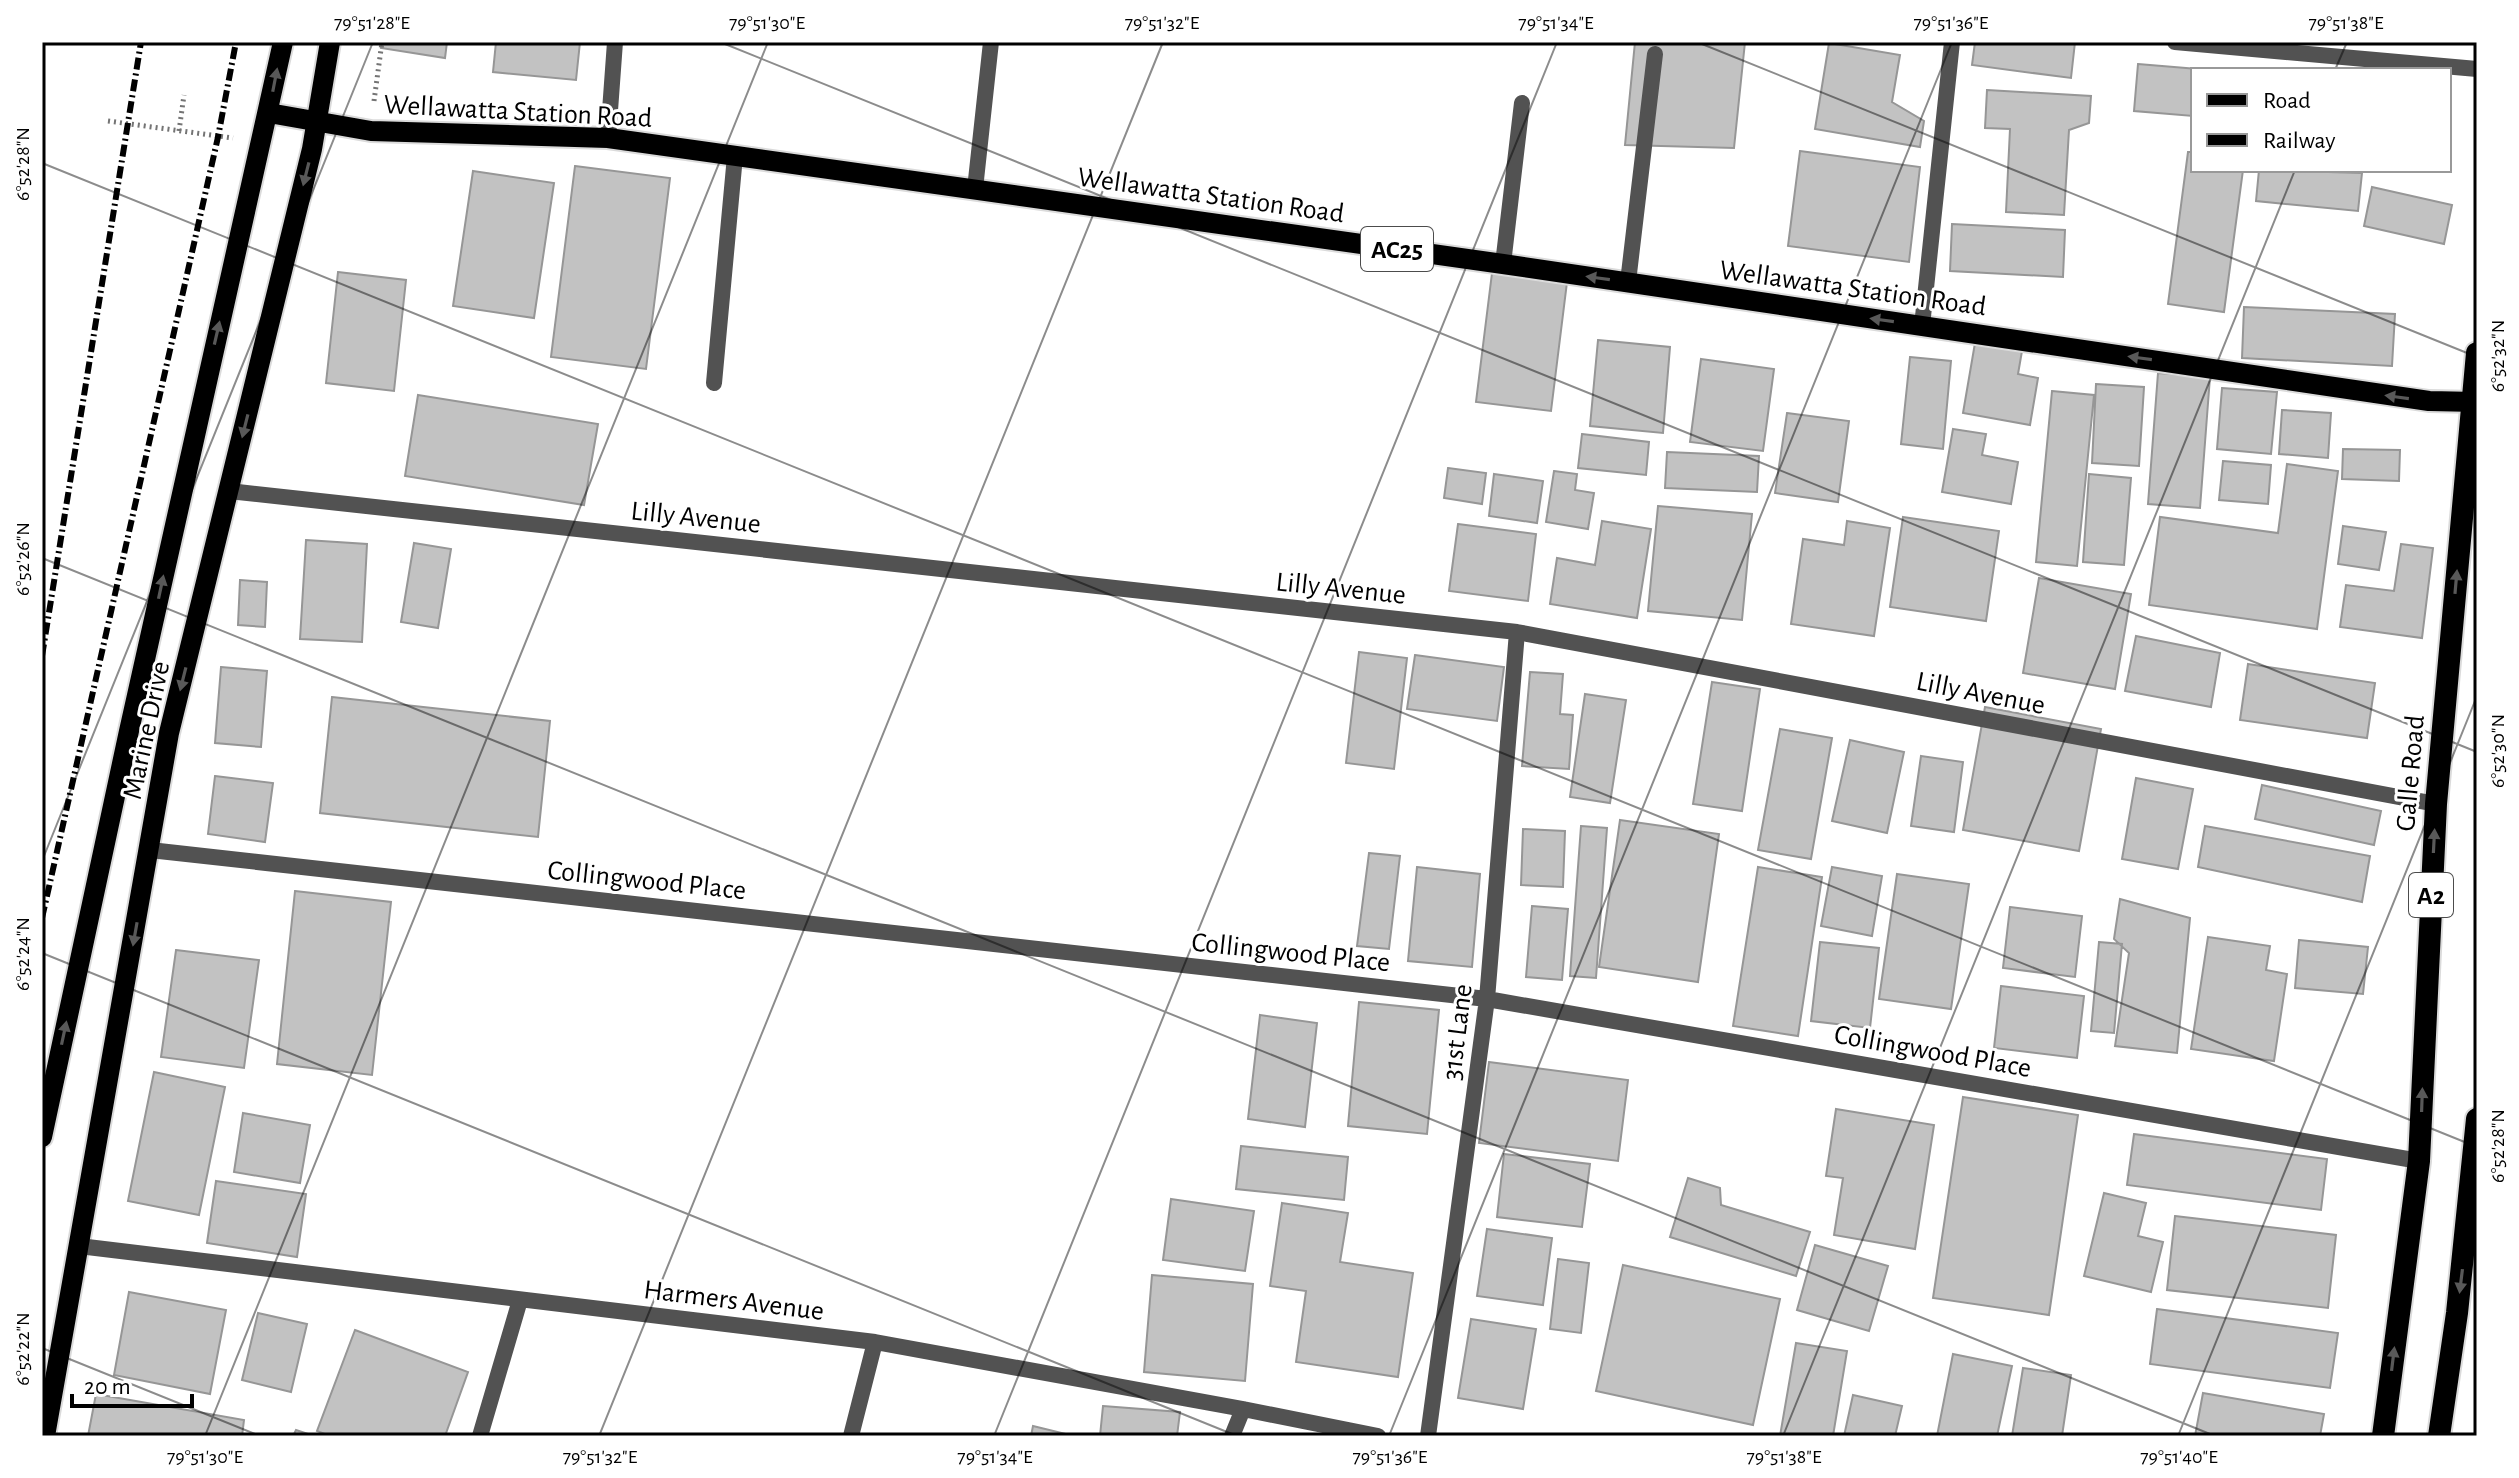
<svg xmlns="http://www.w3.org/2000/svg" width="2519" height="1478" font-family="'Alegreya Sans',sans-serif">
<rect width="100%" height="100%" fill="#fff"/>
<path fill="#c2c2c2" stroke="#969696" stroke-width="2" d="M382,42H447L445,58L381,48Z
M496,42H580L576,80L493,72Z
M1635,42H1745L1734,148L1625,145Z
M1975,42H2075L2071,78L1972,65Z
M1829,43L1900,55L1892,102L1924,121L1920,147L1815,129Z
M2138,64L2210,70H2193V116L2134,111Z
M1987,90L2091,96L2089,123L2069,130L2064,215L2006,212L2010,129L1985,128Z
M1800,151L1920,167L1909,262L1788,246Z
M2188,152H2193V170H2243L2224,312L2168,304Z
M575,166L670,178L646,369L551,357Z
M2259,170L2362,173L2358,211L2256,201Z
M473,171L554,183L534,318L453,306Z
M2372,187L2452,205L2444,244L2364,226Z
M1952,224L2065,230L2063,277L1950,271Z
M338,272L406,280L394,391L326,383Z
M1492,273L1567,282L1551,411L1476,402Z
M2244,307L2395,314L2392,366L2242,358Z
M1598,340L1670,347L1663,433L1590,426Z
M1975,343L2022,351L2018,374L2038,378L2030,425L1963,413Z
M1910,357L1951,361L1943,449L1901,444Z
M1701,359L1774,369L1763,451L1690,442Z
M2158,373L2210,377L2200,508L2148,504Z
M2096,384L2144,387L2139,466L2092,463Z
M2222,388L2277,392L2271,454L2217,449Z
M2052,391L2094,395L2077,566L2036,562Z
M418,395L598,424L584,505L405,476Z
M2282,410L2331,413L2328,458L2279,454Z
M1787,413L1849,421L1838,502L1775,493Z
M1953,429L1986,434L1982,455L2018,462L2011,504L1942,492Z
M1582,434L1649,442L1646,475L1578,468Z
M2343,449L2400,450L2399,481L2342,479Z
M1667,452L1759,456L1757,492L1665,488Z
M2223,461L2271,465L2268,504L2219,500Z
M2287,464L2338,471L2317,629L2149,605L2160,517L2278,533Z
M1448,468L1486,473L1482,504L1444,498Z
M1554,471L1577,474L1575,490L1594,493L1588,529L1546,522Z
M1494,474L1543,481L1537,523L1489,516Z
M2089,474L2131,478L2124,565L2083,562Z
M1658,506L1752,514L1742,620L1648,611Z
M1903,517L1999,531L1986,621L1890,607Z
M1602,521L1651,529L1637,618L1550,604L1557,558L1595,565Z
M1847,521L1890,528L1874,636L1791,624L1803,539L1844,545Z
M1458,524L1536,534L1528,601L1449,591Z
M2343,526L2386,532L2379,570L2338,564Z
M306,540L367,544L362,642L300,639Z
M414,543L451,549L438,628L401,622Z
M2401,544L2433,548L2422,638L2340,627L2346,585L2394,591Z
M2039,578L2131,594L2115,689L2023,673Z
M240,580L267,582L265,627L238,625Z
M2136,636L2220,653L2211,707L2125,691Z
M1359,652L1407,658L1394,769L1346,763Z
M1415,655L1504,667L1497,721L1407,709Z
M2248,664L2375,683L2367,738L2240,720Z
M221,667L267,671L261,747L215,743Z
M1530,672L1563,674L1560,714L1573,715L1569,769L1522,766Z
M1712,682L1760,689L1742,811L1693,804Z
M1585,694L1626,700L1610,803L1570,797Z
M332,697L550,721L538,837L320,813Z
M1985,707L2101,729L2079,851L1963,830Z
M1780,729L1832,738L1811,859L1758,850Z
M1850,740L1904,752L1887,833L1832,821Z
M1921,756L1963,762L1954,832L1911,826Z
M215,776L273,783L265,842L208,834Z
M2136,778L2193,789L2178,869L2122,859Z
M2262,785L2381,811L2374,845L2255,819Z
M1620,820L1719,834L1698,982L1599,967Z
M1581,826L1607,828L1596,978L1570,976Z
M2205,826L2370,856L2362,902L2198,867Z
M1523,829L1565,831L1563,887L1521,885Z
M1369,853L1400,856L1389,949L1357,946Z
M1417,867L1480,874L1472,967L1408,961Z
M1758,867L1822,877L1798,1036L1733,1026Z
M1832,867L1882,876L1872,936L1821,926Z
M1897,874L1969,884L1951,1009L1879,999Z
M295,891L391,902L372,1075L277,1064Z
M2120,899L2190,918L2177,1053L2115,1046L2129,953L2114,939Z
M1532,906L1568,909L1562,980L1526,977Z
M2010,907L2082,916L2075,977L2003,968Z
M2208,937L2270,946L2266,970L2287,974L2274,1061L2191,1049Z
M2299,940L2368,947L2363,994L2295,988Z
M1820,942L1879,948L1870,1028L1811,1021Z
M2099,942L2122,944L2114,1033L2091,1031Z
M176,950L259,960L244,1068L161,1057Z
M2001,986L2084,996L2077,1058L1994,1048Z
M1359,1002L1439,1010L1427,1134L1348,1126Z
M1260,1015L1317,1023L1305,1127L1248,1119Z
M1489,1062L1628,1080L1618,1161L1479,1143Z
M154,1072L225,1087L199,1215L128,1201Z
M1963,1097L2078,1115L2049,1315L1933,1298Z
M1836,1109L1934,1125L1915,1249L1834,1235L1843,1178L1826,1176Z
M243,1113L310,1125L300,1183L234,1172Z
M2134,1134L2327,1159L2321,1210L2127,1185Z
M1241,1146L1348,1157L1344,1200L1236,1189Z
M1504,1154L1590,1164L1582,1227L1497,1217Z
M1688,1178L1720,1188L1721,1205L1810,1232L1796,1276L1670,1237Z
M216,1181L306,1194L297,1257L207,1243Z
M2104,1193L2146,1203L2138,1236L2163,1242L2151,1292L2084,1276Z
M1171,1199L1254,1211L1245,1271L1163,1260Z
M1282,1203L1348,1213L1340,1262L1413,1273L1398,1377L1296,1362L1306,1291L1270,1286Z
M2175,1216L2336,1235L2328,1308L2167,1290Z
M1487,1229L1552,1238L1543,1305L1477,1296Z
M1815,1245L1888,1266L1869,1331L1797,1310Z
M1558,1259L1589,1263L1581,1333L1550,1329Z
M1623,1265L1780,1299L1753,1425L1596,1391Z
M1152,1275L1253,1284L1245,1381L1144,1372Z
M129,1292L226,1310L210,1394L114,1375Z
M2157,1309L2338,1333L2330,1388L2150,1364Z
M258,1313L307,1324L291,1392L242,1380Z
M1471,1319L1536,1329L1523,1409L1458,1398Z
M355,1330L468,1372L445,1436H330L317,1431Z
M1796,1343L1847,1351L1833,1436H1780Z
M1953,1354L2012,1366L1997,1436H1937Z
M2023,1368L2071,1375L2062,1436H2012Z
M2203,1393L2324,1414L2320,1436H2195Z
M96,1394L244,1420L242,1436H88Z
M1853,1395L1902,1406L1895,1436H1844Z
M1103,1406L1180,1412L1177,1436H1100Z
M1033,1426L1070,1435L1069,1436H1031Z
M296,1430L314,1436H293Z"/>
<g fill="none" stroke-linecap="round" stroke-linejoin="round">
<defs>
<path id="primary" d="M269,113L371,131L608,138L1503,264L2429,401L2477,402
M42,1137L129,731L283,42
M45,1436L169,733L312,149L330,42"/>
<path id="trunk" d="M2383,1436L2419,1161L2436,804L2477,353
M2439,1436L2457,1313L2477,1119"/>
</defs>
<use href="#primary" stroke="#dbdbdb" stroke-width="24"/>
<use href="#trunk" stroke="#dbdbdb" stroke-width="26"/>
<path stroke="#747474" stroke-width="5" stroke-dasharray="2 4" stroke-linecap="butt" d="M374,101L382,42
M108,121L233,138
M179,131L184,95"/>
<path stroke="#525252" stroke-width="16" d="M2175,42L2477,69"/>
<path stroke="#525252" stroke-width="16" d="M608,138L615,42
M975,189L991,42
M1503,264L1522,103
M1628,282L1655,54
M1922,326L1952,42
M714,383L735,156
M229,491L1517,632L2436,804
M150,850L1487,999L2419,1161
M79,1246L875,1342L1243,1409L1378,1436
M480,1436L520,1300
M851,1436L875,1342
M1232,1436L1243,1409
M1428,1436L1487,999L1517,632"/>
<use href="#primary" stroke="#000" stroke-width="20"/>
<use href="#trunk" stroke="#000" stroke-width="22"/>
<path stroke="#000" stroke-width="6" stroke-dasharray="12 4 2 4" stroke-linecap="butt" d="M42,656L141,42
M42,918L218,137L236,42"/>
</g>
<defs><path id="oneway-solid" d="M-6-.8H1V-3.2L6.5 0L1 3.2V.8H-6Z" transform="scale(2)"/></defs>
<g fill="#595959">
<use href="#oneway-solid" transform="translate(275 80) rotate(-79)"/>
<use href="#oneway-solid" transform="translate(306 174) rotate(104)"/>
<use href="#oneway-solid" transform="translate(1598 278) rotate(-172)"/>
<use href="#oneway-solid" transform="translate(1882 320) rotate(-172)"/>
<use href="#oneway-solid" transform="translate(217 333) rotate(-77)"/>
<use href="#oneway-solid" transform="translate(2140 358) rotate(-172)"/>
<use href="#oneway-solid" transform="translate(2397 397) rotate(-172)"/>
<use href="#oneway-solid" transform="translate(245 426) rotate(104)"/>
<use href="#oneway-solid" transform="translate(2456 582) rotate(-85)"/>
<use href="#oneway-solid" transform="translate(161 587) rotate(-78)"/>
<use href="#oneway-solid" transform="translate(183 679) rotate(104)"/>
<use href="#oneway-solid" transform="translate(2434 841) rotate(-87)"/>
<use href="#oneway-solid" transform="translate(135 934) rotate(100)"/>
<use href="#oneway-solid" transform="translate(64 1033) rotate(-78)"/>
<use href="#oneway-solid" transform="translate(2422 1100) rotate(-88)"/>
<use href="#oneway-solid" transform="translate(2461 1281) rotate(97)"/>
<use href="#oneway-solid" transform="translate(2393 1359) rotate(-83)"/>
</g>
<path fill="none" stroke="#000" stroke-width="2" stroke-opacity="0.45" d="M720,42L2477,752M1697,42L2477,357M2335,70L2347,42M42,163L2477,1147M42,558L2215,1436M42,861L373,42M42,953L1237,1436M42,1348L260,1436M205,1436L768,42M599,1436L1163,42M994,1436L1557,42M1389,1436L1952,42M1783,1436L2295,170M2178,1436L2477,696"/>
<g text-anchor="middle" stroke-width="6" stroke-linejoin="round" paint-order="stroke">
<g fill="#fff" stroke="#4c4c4c" stroke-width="2">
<rect x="1361" y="227" width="72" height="44" rx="6"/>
<rect x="2409" y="873" width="44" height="44" rx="6"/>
</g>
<g font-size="26" font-weight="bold" fill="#000">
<text x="1397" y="258">AC25</text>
<text x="2431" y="904">A2</text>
</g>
<g font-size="28" fill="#000" stroke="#fff">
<text transform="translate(518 110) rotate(3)" y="10">Wellawatta Station Road</text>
<text transform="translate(1211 194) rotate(8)" y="10">Wellawatta Station Road</text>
<text transform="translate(1853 287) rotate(8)" y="10">Wellawatta Station Road</text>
<text transform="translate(696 516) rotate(6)" y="10">Lilly Avenue</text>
<text transform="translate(1341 587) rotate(6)" y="10">Lilly Avenue</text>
<text transform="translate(1981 692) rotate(11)" y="10">Lilly Avenue</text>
<text transform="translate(145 730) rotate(-78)" y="10">Marine Drive</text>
<text transform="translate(2409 773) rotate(-85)" y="10">Galle Road</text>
<text transform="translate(647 879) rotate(6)" y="10">Collingwood Place</text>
<text transform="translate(1291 951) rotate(6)" y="10">Collingwood Place</text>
<text transform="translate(1456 1032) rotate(-83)" y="10">31st Lane</text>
<text transform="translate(1933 1050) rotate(10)" y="10">Collingwood Place</text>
<text transform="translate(734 1299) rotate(7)" y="10">Harmers Avenue</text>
</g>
</g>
<rect width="2519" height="1478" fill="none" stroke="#ffffff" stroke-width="88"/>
<rect x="2191" y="68" width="260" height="104" fill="#ffffff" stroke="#999999" stroke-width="2"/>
<rect x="2207" y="94" width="40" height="12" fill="#000000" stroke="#999999" stroke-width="2"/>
<text x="2263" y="108" font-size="24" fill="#000000">Road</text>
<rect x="2207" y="134" width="40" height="12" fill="#000000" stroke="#999999" stroke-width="2"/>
<text x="2263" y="148" font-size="24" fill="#000000">Railway</text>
<path d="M72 1394v12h120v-12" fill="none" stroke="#000000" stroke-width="4"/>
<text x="84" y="1394" font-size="24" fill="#000000" stroke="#ffffff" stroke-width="6" paint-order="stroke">20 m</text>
<rect x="44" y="44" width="2431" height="1390" fill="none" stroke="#000" stroke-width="3"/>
<g font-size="20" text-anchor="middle" fill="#000">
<text x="372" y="29">79°51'28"E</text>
<text x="767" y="29">79°51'30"E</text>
<text x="1162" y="29">79°51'32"E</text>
<text x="1556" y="29">79°51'34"E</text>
<text x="1951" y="29">79°51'36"E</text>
<text x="2346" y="29">79°51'38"E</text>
<text transform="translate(22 164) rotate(-90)" y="7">6°52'28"N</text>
<text transform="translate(2497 356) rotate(-90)" y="7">6°52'32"N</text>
<text transform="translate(22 559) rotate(-90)" y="7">6°52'26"N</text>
<text transform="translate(2497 751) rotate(-90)" y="7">6°52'30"N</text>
<text transform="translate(22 954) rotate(-90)" y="7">6°52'24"N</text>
<text transform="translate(2497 1146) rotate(-90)" y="7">6°52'28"N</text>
<text transform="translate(22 1349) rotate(-90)" y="7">6°52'22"N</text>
<text x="205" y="1463">79°51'30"E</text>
<text x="600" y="1463">79°51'32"E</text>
<text x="995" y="1463">79°51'34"E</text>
<text x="1390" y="1463">79°51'36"E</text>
<text x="1784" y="1463">79°51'38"E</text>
<text x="2179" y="1463">79°51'40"E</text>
</g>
</svg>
